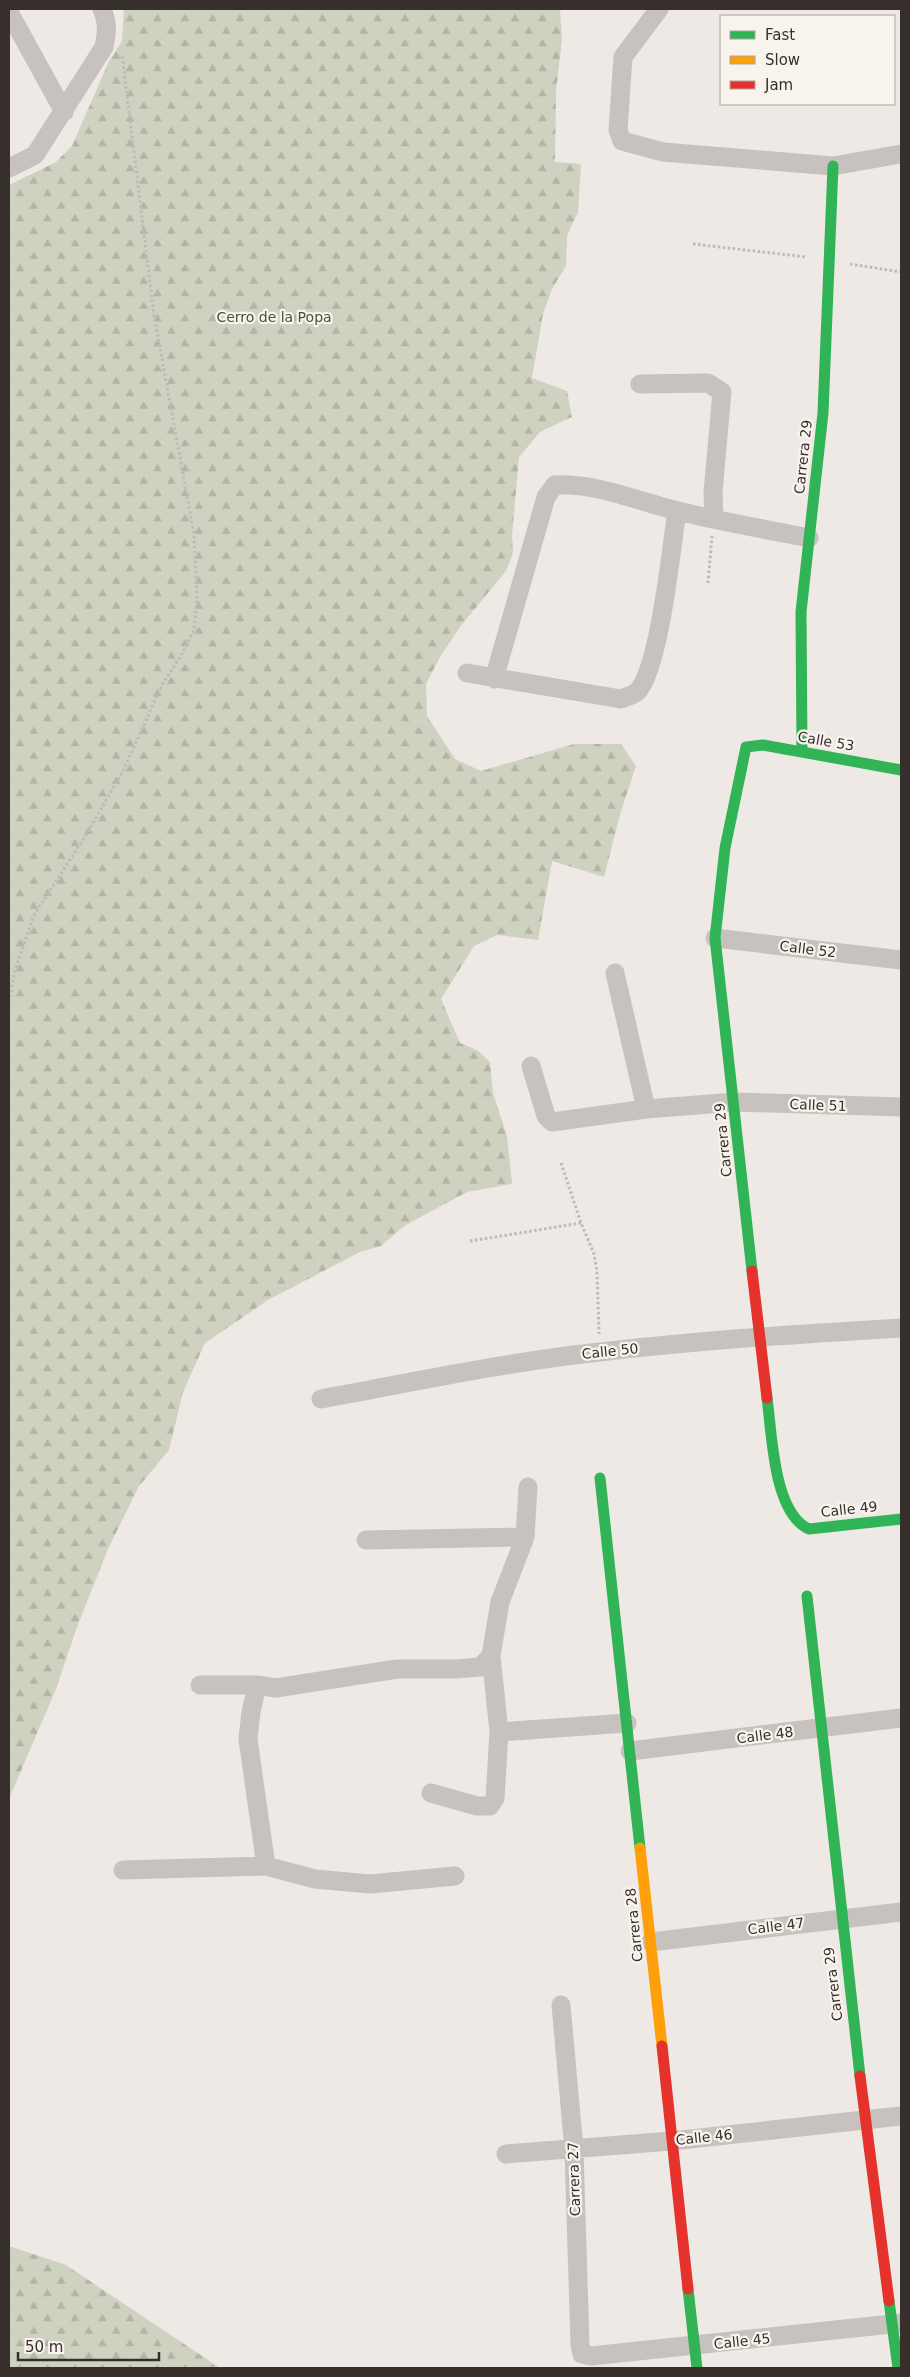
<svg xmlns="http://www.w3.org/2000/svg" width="910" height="2377" font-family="'DejaVu Sans',sans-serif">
<defs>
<pattern id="forest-firs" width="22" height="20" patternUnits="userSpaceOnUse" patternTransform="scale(1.25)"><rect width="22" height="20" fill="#cfd2c0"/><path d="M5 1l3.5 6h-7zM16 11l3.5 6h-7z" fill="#b2b5a5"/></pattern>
</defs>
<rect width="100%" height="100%" fill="#eee9e4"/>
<path fill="url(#forest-firs)" d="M124,9H560L562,39L556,91L555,162L581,164L578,212L567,236L566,266L552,289L543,314L532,378L567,391L572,417L540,432L519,457L512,535L513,553L506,571L460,627L440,657L426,684L427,716L455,759L481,771L574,744H621L636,766L621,811L604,877L552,861L538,940L497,935L474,946L441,999L460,1043L477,1050L490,1062L493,1093L507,1136L512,1184L467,1192L404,1226L381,1246L360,1252L268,1300L205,1343L183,1392L169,1450L139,1486L108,1549L77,1627L56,1689L9,1799V185L56,162L72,146L109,61L122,41Z
M9,2246L66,2265L220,2368H9Z"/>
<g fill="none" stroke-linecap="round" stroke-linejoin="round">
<path stroke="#bfbab6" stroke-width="3" stroke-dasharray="2.5 2.5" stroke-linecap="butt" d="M693,244L807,257
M850,264L901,272
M708,583L712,536
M9,1002L14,974L34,915L86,835L124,769L161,687L183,652L194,629L197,601L194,534L154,315L122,55
M561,1163L581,1223L594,1254L597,1271L599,1334
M470,1241L581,1223"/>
<path stroke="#c7c2bd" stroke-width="19" d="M659,9L623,57L618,130L622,141L663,152L833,166L901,154
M9,12L64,112
M9,168L35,155L104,47C107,32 108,23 102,9
M640,384L708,383L722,392L713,492L714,518
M467,673L621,699C626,697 634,695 638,691C660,665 671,549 677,511
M494,679L546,497L555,485C597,483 637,501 678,511C721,522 766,529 809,538
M715,938L901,960
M615,973L646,1109
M531,1066L546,1116L552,1122L646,1109L735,1102L901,1107
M321,1399C414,1382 506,1362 600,1352C700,1340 801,1334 901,1328
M366,1540L525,1537
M200,1685H257L276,1688L397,1669H456L480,1667L491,1656
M257,1685L251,1712L248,1739L266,1866
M499,1732L627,1723
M630,1751L901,1718
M431,1793L477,1806H490L495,1798L499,1732L491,1656L500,1602L525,1537L528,1487
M123,1870L266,1866L315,1879L370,1884L455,1876
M651,1942L901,1912
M561,2005L574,2150L580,2345L582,2354L591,2356L901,2323
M506,2154L672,2141L901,2116"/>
<path stroke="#30b455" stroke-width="11" d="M802,751L801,612L823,413L833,166
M752,1271L715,938L725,848L746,747L763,745L901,770
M767,1398C772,1433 773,1513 809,1529L901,1519
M600,1478L640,1848
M807,1596L860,2076
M688,2289L697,2368
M889,2301L898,2368"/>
<path stroke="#ff9f0a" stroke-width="11" d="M640,1848L662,2046"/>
<path stroke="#e5322d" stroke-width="11" d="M752,1271L767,1398
M662,2046L688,2289
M860,2076L889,2301"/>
</g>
<g text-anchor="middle" stroke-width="4.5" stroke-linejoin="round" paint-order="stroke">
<g font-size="14" fill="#475332" stroke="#f9f3ed">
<text x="274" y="322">Cerro de la Popa</text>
</g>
<g font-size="14" fill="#372f2c" stroke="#f9f3ed">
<text transform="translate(803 457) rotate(-84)" y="5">Carrera 29</text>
<text transform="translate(826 741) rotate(10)" y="5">Calle 53</text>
<text transform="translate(808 949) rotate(7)" y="5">Calle 52</text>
<text transform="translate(818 1105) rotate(2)" y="5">Calle 51</text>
<text transform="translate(723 1140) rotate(-96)" y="5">Carrera 29</text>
<text transform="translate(610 1351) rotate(-6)" y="5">Calle 50</text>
<text transform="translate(849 1509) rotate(-6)" y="5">Calle 49</text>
<text transform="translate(765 1735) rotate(-7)" y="5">Calle 48</text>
<text transform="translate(634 1925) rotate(-96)" y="5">Carrera 28</text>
<text transform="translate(776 1926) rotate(-7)" y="5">Calle 47</text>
<text transform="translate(833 1984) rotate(-97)" y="5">Carrera 29</text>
<text transform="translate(704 2137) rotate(-6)" y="5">Calle 46</text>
<text transform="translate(574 2179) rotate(-92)" y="5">Carrera 27</text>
<text transform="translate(742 2341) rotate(-6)" y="5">Calle 45</text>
</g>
</g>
<rect width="910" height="2377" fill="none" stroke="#372f2c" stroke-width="20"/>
<rect x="720" y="15" width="175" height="90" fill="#f9f3ed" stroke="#aba5a0"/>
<rect x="730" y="31" width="25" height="8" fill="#30b455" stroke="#aba5a0"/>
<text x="765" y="40" font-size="15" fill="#372f2c">Fast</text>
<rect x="730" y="56" width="25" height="8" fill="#ff9f0a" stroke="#aba5a0"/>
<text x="765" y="65" font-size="15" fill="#372f2c">Slow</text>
<rect x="730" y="81" width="25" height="8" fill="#e5322d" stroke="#aba5a0"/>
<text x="765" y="90" font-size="15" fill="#372f2c">Jam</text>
<path d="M18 2352v8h141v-8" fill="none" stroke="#372f2c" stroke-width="2.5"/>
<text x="25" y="2352" font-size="15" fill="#372f2c" stroke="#f9f3ed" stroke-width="4" paint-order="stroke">50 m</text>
</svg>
